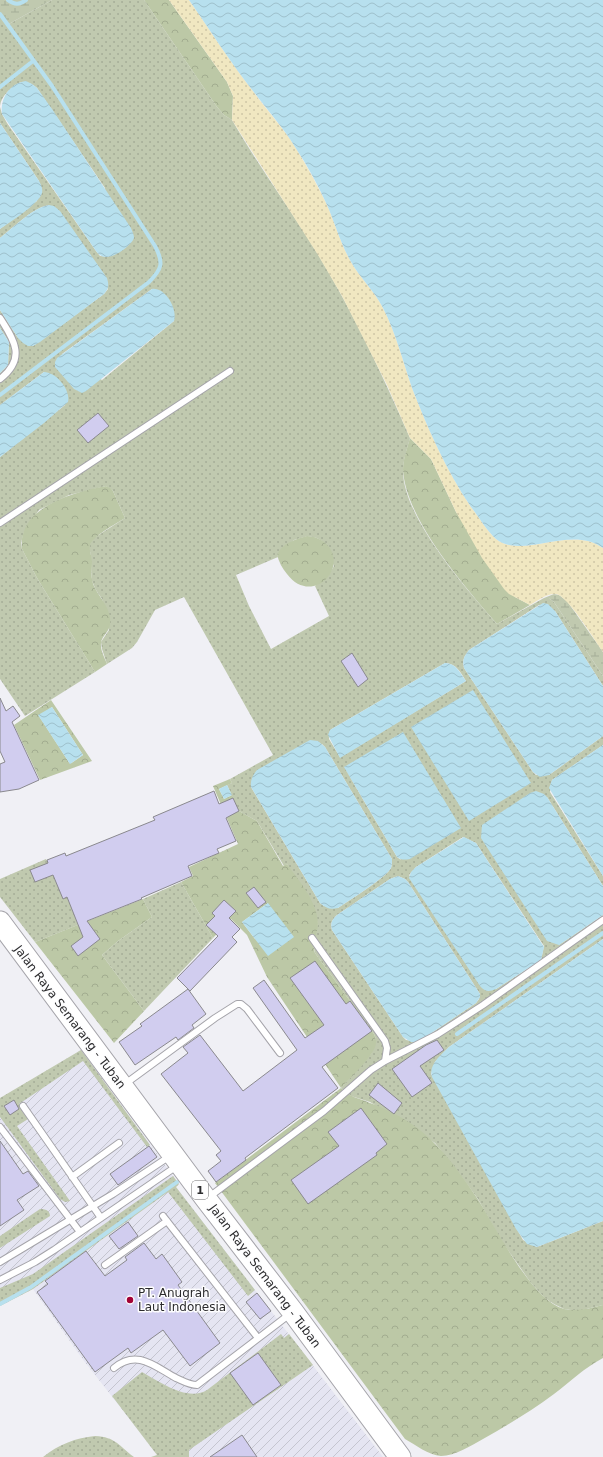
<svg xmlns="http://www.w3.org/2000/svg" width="603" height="1457" font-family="'DejaVu Sans',sans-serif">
<defs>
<pattern id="industrial-furrows" width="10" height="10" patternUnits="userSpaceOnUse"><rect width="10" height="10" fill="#e5e5f2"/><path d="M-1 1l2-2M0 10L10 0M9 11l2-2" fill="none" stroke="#c5c5d0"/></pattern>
<pattern id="grass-dots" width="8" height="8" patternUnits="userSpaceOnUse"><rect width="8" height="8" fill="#c0c9af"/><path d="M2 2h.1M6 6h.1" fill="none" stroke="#a5ad97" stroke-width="1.8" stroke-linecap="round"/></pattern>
<pattern id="forest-crowns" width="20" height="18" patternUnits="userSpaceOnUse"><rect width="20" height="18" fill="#bcc8a6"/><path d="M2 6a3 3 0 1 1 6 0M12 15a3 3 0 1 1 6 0" fill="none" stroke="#a2ac8f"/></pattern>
<pattern id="wetland-marsh" width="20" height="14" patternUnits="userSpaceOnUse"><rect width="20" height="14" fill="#c0c9af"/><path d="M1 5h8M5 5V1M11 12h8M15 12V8" fill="none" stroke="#a5ad97"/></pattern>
<pattern id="sand-dots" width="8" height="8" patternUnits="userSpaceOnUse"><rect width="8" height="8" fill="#f0e7c1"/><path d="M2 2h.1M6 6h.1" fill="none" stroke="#cec6a6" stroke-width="1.8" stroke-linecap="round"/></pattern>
<pattern id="water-waves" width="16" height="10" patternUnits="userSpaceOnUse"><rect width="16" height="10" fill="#b7e0ee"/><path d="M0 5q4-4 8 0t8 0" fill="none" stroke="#9ec0cc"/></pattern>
</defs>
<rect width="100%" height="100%" fill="#f0f0f5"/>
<path fill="url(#industrial-furrows)" d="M81,1050L179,1184L176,1187L383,1457H189V1451L158,1455L84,1361L33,1289L0,1306V1104Z"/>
<path fill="url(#grass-dots)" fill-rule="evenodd" d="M52,0H144L217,107L224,115L232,120C259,167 291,210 319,256C354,314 383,376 410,438C407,449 403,460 403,471C403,517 467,590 497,624L544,598H549L554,602L603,676V686L555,611L539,605L469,650C464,656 462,660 464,668L533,772L536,775H549L603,736V745L552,780L550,792L603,876V886L547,797L559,945L603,915V939L449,1047L435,1062L431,1074L523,1240L537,1247L603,1221V1305L578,1311L564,1309L554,1304L545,1298L531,1283L501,1240L478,1199L459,1173L435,1143L370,1102L351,1096L341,1088L371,1054L376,1039L374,1034L315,953L313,944L318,923L287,864L284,866L257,821L239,811L227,785L232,783L230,779L273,755L184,597L155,610L137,642L132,648L107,664L102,649L101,642L109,630L102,599L96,590L92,581L91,555L89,548L90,544L94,538L125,518L113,491L106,486L69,495L39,510L24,532L21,543L22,549L37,578L95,672L25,716L0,679V457L65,405L44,372L0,405V373L8,365L9,342L0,328V310L18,338L33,346L104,294L108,289L49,205C32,208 13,228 0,238V229L37,201L39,181L0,123V107L2,114L7,123L96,251L100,256L109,257L105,188L37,88L32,84L21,82C12,86 1,96 0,106V14L7,25ZM152,289L174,321L102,380L62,354ZM308,536C327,538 327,549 334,566L328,576L315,586L329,616L271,649L249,606L236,575L278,557L277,555L294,540ZM445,663C456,663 461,673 466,681L340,757L329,739L330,730ZM322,744L325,747L392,859C392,862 392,865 391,868C387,877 348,901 338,908L324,906L320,903L251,787ZM344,767L401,860L397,857ZM463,837L476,843L544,946L541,960L496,989L409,875L416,867ZM398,876L405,879L408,882L480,994L479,999L476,1003L418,1042L406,1040L403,1037L332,930C330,923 332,920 337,915L390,879Z
M46,859L66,892L78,925L35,942L0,897V879Z
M181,882L213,938L144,1011L102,955L118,941L152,917L143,899Z
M81,1050L150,1145L147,1147L83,1061L19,1104L28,1119L17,1126L70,1201L65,1202L60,1199L0,1117V1098Z
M173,1176L179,1184L176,1187L255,1290L248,1296L168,1192L33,1289L0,1306V1288L33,1274Z
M40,1209C45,1209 50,1210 50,1216L0,1248V1236Z
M281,1334L284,1338L289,1334L313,1365L189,1450V1457H151L157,1455L112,1396L142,1372C160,1382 188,1402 207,1390Z
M95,1436C116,1437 119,1446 134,1457H43C59,1444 76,1438 95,1436Z"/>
<path fill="url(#forest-crowns)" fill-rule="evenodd" d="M144,0H169L227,82L233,96L232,120L224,115L217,107Z
M410,438L431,459L456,512L515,597L530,605L497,624C465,587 406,520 403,470C403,459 407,449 410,438Z
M106,486L110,488L113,491L125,518C116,524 92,536 90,546C89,551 92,556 92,561C92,571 90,579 95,588C100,598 109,607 110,618C112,632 102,634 101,643C100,650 105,658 107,664L95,672L37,578L22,549C17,507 74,492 106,486Z
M307,536C316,536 323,540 329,547C347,572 310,605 287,574C282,568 279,562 277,555C282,543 296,539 307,536Z
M51,700L92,761L40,780L14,725ZM52,707L83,755L70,764L39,716Z
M230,779L232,783L219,789L224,799L232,795L239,811L257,821L283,866L287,864C299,881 317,901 318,923C318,934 311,942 315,953L374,1034C375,1037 377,1040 376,1043C376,1054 349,1079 341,1088C353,1099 357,1097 370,1103C390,1110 412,1122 428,1137C447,1154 463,1177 477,1198C496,1227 531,1300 564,1309C577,1312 590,1308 603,1305V1358C584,1368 570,1382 554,1394C531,1411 508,1425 483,1439C472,1445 455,1456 441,1456C428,1455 416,1445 405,1439L215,1183L341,1088L267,977L247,935L231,919L213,938L181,882L193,876L189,867L238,844L213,786ZM268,903L255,939L242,922Z
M143,899L152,917L118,941L102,955L144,1011L114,1043L35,942Z"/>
<path fill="url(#wetland-marsh)" d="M0,0H52L7,25L0,14Z
M554,594L559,595L567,601L603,652V676L554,602L549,598H544Z"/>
<path fill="url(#sand-dots)" d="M169,0H189C210,30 230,62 253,91C267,111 285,129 297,150C308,168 318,186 327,205C335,223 340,242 350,260C359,277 374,290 383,308C396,333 403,362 412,388C428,429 446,470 471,507C479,517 486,530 496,539C522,560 571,524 603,548V652C595,641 568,596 556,594C547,593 537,601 530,605L509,594L504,589L482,558L456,512L431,459L410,438L387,385L342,296L318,255L232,120L233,96L227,82Z"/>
<path fill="url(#water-waves)" d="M189,0H603V548C571,524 522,560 496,539C486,530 479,517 471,507C446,470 428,429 412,388C403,362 396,333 383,308C374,290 359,277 350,260C340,242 335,223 327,205C318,185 307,165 295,147C283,127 267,110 253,91C230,62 210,30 189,0Z
M26,81L32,84L37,88L52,109L131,228C132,231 134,234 134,238C132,245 114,258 106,257C102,257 99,255 96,251L2,114C0,98 10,83 26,81Z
M0,123L39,181C41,185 43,188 42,193C39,204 10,222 0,229Z
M49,205L54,206L60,211L107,278C109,285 109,288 104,294L40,342L33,346H28L23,343L18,338L0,310V238C13,228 32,208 49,205Z
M152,289C165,287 178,309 174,321L86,391L82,393L74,389L55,367V362L57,358Z
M0,328L9,342L8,365L0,373Z
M44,372C56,372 71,390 68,402L44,423L0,457V405Z
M543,603L548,604L555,611L603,686V736L549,775L540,777L533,772L464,668C462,660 464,656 469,650Z
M445,663C456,663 460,673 466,681L340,758L328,735L330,730Z
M473,690L531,783L469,821L411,727Z
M52,707L83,755L70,764L38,715Z
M403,732L461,828L410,859C404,860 401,860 397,857L344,767Z
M310,740L318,741L325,747L392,859C392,862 392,865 391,868C387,877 348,901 338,908C330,910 326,908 320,903L251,787C250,780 253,775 257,770Z
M603,745V876L549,788L552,780L556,777Z
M227,785L232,795L224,799L219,789Z
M536,791L544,794L547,797L603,886V915L559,945L547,941L481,838L482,825L530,793Z
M464,837L476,843L544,947L541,960L496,989C489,992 485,992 480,986L409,878L411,872L416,867Z
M398,876L405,879L408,882L480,994V997L476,1003L418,1042H411L403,1037L332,930C330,923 332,920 337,915L390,879Z
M268,903L294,937L268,956L242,922Z
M603,939V1221L537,1247L527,1244L516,1229L432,1077C428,1065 441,1055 449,1047Z"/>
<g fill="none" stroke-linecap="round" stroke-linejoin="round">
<path stroke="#b7e0ee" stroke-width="4" d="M8,0C15,5 19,5 26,0
M0,14L52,86L155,246C164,263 162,269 149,282L0,395
M0,87L33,61
M457,1034L603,933
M0,1304L31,1287L177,1182"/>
</g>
<path fill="#d1cdef" stroke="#8a898e" d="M98,413L109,426L88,443L77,430Z
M352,653L368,679L358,687L341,661Z
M0,698L6,711L13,706L20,716L12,722L39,780L19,789L0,792V764L5,762L0,751Z
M214,791L219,804L233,798L239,811L226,818L236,841L217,849L219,853L188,866L192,876L141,898L142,899L87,921L100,939L78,956L71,946L83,937L67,897L63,899L53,875L35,882L30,870L48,863L47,860L65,853L66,856L155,820L153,817Z
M254,887L266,902L258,908L246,893Z
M224,900L236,911L229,918L240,929L232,937L237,942L190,991L177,978L218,936L206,925L215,916L212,913Z
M315,961L346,1004L350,1001L372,1031L322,1067L338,1088L245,1158L246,1160L216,1182L208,1171L221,1161L216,1155L221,1151L161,1074L188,1053L183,1047L200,1035L243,1091L297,1050L253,988L264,980L305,1038L324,1025L290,978Z
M188,989L206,1014L192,1025L194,1028L178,1040L176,1037L135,1065L119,1042L142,1026L140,1024Z
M437,1040L444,1050L420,1066L432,1083L412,1097L392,1069L426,1045Z
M378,1083L402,1103L394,1114L369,1095Z
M14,1100L19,1109L10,1115L4,1106Z
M361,1108L387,1144L376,1153L377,1155L308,1204L291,1180L339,1146L328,1132Z
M0,1141L23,1174L28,1171L39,1186L17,1200L24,1210L0,1226Z
M149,1146L157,1157L118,1185L110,1174Z
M128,1222L138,1236L119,1249L109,1236Z
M144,1243L156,1259L162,1254L182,1282L178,1285L220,1343L190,1366L163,1330L131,1353L128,1348L95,1372L37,1292L48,1284L45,1281L86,1251L105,1276L127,1260L125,1257Z
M257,1293L271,1311L260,1319L246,1302Z
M258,1353L281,1385L253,1405L230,1373Z
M242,1435L257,1457H210Z"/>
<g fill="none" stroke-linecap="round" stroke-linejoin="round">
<defs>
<path id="lane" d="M0,318C15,341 26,359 0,379
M0,523L230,371
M312,938L385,1041L387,1048L385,1061
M125,1084L215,1018L237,1004H241L247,1009L280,1053
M23,1106L101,1218
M0,1127L80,1232
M72,1177L119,1143
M209,1197L324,1111L371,1070L385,1061L438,1034L483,1005L603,920
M163,1216L258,1338
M0,1262L113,1194L170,1156
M105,1265L167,1221
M0,1280L35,1262L54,1250L177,1166
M114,1368C137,1349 154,1366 176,1378C183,1381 189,1385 197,1385L290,1314"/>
<path id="highway" d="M0,922L206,1199L293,1312L400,1457"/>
</defs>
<use href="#lane" stroke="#a5a4aa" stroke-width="8"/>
<use href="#highway" stroke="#a5a4aa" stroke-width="23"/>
<use href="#lane" stroke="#fff" stroke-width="6"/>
<use href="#highway" stroke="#fff" stroke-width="21"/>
</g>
<circle fill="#a20236" stroke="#fdfdfe" stroke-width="1.5" cx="130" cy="1300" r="4"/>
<g text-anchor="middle" stroke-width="3" stroke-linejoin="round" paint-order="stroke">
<rect fill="#fdfdfe" stroke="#6a6a6c" stroke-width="1" x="192" y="1181" width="16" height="18" rx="3"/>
<g font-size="11" font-weight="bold" fill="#2b2b2d">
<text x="200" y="1194">1</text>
</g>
<g font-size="12" fill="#2b2b2d" stroke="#fdfdfe">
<text transform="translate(70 1017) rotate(53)" y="4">Jalan Raya Semarang - Tuban</text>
<text transform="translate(265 1276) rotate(53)" y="4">Jalan Raya Semarang - Tuban</text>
</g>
<g font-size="12" fill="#2b2b2d" stroke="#fdfdfe" text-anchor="start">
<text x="138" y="1297">PT. Anugrah<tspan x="138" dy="14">Laut Indonesia</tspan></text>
</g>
</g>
</svg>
